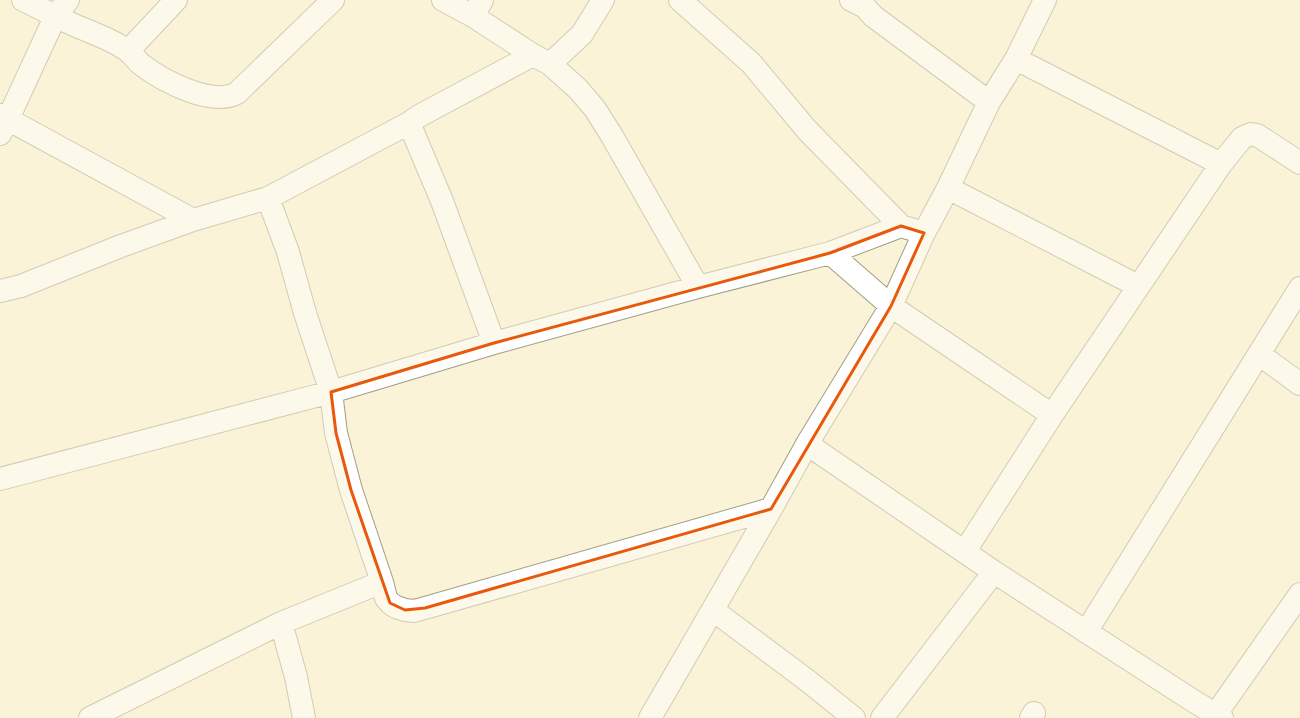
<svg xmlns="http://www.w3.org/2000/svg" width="1300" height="718" font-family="'Playfair Display',serif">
<rect width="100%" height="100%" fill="#faf3d8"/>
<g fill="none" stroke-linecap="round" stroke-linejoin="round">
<defs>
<path id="minor" d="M23,0C40,8 56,17 72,24C85,30 99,35 111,41C117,44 122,47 127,50C133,55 137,61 142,65C163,81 212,107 237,93L333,0
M443,0L473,16L533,55L550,64L578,89L595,109L612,136L698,287
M680,0L751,63L807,130L901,226
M851,0L865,7L873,16L989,102
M473,16L482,0
M128,51L176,0
M1016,59L1221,164
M550,64L582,34L603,0
M0,115L193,220
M409,123L442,201L494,343
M0,134L8,119L55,17L68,0
M948,188L1138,286
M268,198L288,252L305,313L331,392L336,433L351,490L382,582L386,598L390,603L396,607L405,610L414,611L425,608L771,509
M830,253L891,306L1052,415
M0,291L21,286L121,246L193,220L268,198L409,123L419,116L533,55
M1259,354L1300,384
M807,444L994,572L1195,702L1222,718
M0,479L331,392L494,343L698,287L830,253L901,226L924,233
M965,551L1052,415L1221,164L1242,138L1251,134L1257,135L1300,163
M713,610L808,681L854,718
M281,623L296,677L304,718
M1086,632L1300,288
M1216,714L1300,594
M90,718L281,623L382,582
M650,718L771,509L807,444L891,306L924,233L948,188L989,102L1016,59L1045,0
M882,718L994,572
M1031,718L1034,713"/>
</defs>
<use href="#minor" stroke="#a39d83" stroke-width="24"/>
<use href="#minor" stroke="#fff" stroke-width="22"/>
</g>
<path d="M0 0H1300V718H0ZM901,226L924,233L891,306L771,509L425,608L405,610L390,603L351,490L336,433L331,392L494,343L830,253Z" fill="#faf3d8" fill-opacity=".55" fill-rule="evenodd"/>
<path fill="none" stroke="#e8590c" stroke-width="3" stroke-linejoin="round" d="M901,226L924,233L891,306L771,509L425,608L405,610L390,603L351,490L336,433L331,392L494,343L830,253Z"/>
</svg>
